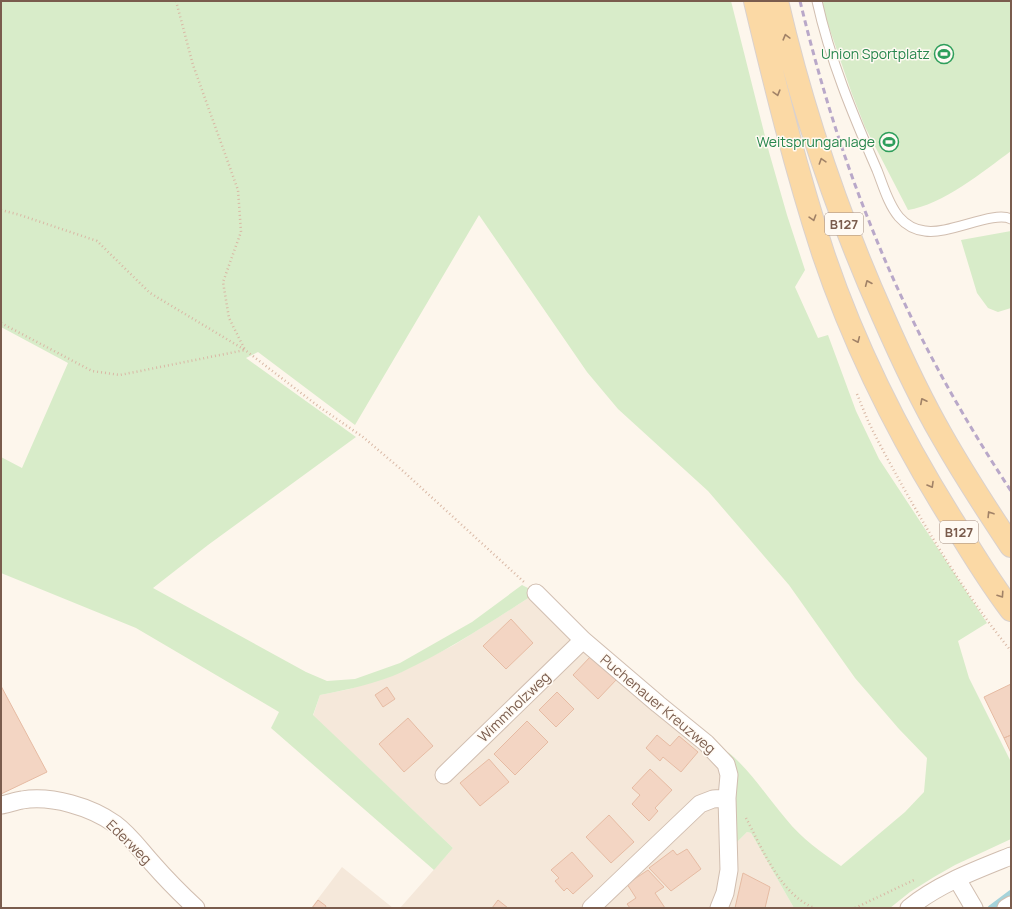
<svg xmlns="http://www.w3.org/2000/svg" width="1012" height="909" font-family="Manrope,sans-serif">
<rect width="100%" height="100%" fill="#fdf6ec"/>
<path fill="#f5e8da" d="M530,597L585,650L726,773L734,845L747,832L751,833L794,908H400L453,848L313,716L320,695L350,689L401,672L454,645Z
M342,867L393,908H311Z"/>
<path fill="#d8ecc9" d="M1,1H731L769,152L787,215L805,270L795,287L818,338L828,335L856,411L879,459L987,623L958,641L969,678L1011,762V839L955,865L934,877L910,892L890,908H794L751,833L747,832L734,845L733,835L737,775L728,752C751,771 767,797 786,819C802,839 821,852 841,866L905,812L924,792L927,758L899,729L855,678L789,585L708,491L618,409L587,372L479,215L355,425L258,352L246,358L356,437L208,545L153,588L306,672L327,681L355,679L400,663L472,622L522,585L528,588L533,594L530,597C488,624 447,651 402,672C378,683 347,690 320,695L313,715L453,848L434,870L271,728L279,712L136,628L1,573V457L22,468L68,363L1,327Z
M825,1H1011V151C984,171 942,205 908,210L865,127L852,94L821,4Z
M1011,231V308L998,312L988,308L977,293L961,240Z"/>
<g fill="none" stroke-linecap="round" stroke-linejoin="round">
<path stroke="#a5d3da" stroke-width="6" d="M991,908L1011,893"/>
</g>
<path fill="#f3d5c3" stroke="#e6bba3" d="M511,619L533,643L506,669L483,646Z
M591,656L617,679L598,699L573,675Z
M1011,684V735L1004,738L984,697Z
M1,686L47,772L1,794Z
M387,687L395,699L383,707L375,695Z
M557,692L574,709L556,727L539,710Z
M408,718L433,746L404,772L379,744Z
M527,721L548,742L515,775L494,754Z
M657,735L670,746L679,736L698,752L681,772L663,757L660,761L646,748Z
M1011,735V753L1004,738Z
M489,759L509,782L480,806L460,783Z
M650,769L672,790L655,808L658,811L649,821L632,804L640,795L632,788Z
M609,815L634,842L611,863L586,837Z
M687,849L701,869L671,891L649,868L673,850L677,855Z
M572,852L593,876L573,894L567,888L564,891L555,881L559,878L551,870Z
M648,870L664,887L655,893L665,908H630L627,904L636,898L627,884Z
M743,873L770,887L765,908H735Z
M318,900L326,906L325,908H312Z
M498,900L508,908H492Z"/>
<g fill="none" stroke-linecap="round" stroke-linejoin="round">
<defs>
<path id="lane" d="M817,1C830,60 853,115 877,170C883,185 888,204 899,217C906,225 915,230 925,231C949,235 994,210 1011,219"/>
<path id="street" d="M536,593L583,640L658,704L706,743L726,764L729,775L727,798L729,870L725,893L719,908
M444,775L583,640
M1,805C8,804 15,801 22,800C52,795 91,807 115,824C130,835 141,851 153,864C167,880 181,894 196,908
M957,879L974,908
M591,908L700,804L713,799L727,798
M909,908C938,884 976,870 1011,856
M1006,908L1011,905"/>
<path id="primary" d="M755,1C775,85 796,170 823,253C855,348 901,439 954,523C972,553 990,582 1011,610
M777,1C802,109 838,215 883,316C901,357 920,398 942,436C963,473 987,510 1011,546"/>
</defs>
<use href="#lane" stroke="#d1beb0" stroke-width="11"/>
<use href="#street" stroke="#d1beb0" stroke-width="19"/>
<use href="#primary" stroke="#dad1cd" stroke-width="24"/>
<path stroke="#d9b8a5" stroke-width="2.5" stroke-dasharray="1 3" stroke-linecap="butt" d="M176,1L193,65L238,190L241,232L223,282L229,318L245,350
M1,210L20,215L97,241L150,293L245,350L318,406L363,437L403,471L524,582
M1,323L92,371L120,375L245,350
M857,394L868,421L878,441C917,514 959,587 1011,651
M746,818C762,848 781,896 815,908
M855,908L914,880"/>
<use href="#lane" stroke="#fff" stroke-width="9"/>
<use href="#street" stroke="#fff" stroke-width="17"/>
<use href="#primary" stroke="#fbd9a5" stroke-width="22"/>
<path stroke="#b9a8c9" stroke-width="3" stroke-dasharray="6 4" stroke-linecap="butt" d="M800,1C818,75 840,149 869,221C906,316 955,406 1011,491"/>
</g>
<defs><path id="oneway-chevron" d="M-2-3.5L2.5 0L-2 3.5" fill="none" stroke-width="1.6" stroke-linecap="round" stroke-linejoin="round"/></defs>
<g stroke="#a18267">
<use href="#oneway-chevron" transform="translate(786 37) rotate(-105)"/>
<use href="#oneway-chevron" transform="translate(777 93) rotate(74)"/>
<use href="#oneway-chevron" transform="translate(822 161) rotate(-108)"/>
<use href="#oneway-chevron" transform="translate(813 218) rotate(73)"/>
<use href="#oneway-chevron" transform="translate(868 283) rotate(-113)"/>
<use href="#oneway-chevron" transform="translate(857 340) rotate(66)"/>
<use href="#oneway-chevron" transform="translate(923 401) rotate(-117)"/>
<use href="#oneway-chevron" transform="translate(931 485) rotate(60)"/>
<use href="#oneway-chevron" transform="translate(990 514) rotate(-122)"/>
<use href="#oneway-chevron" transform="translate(1001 595) rotate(56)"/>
</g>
<defs>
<symbol id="stadium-ring" viewBox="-11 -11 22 22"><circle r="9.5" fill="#fffaf3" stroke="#2e9e5b" stroke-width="1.5"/><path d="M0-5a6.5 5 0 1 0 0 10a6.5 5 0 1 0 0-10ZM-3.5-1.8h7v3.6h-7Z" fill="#2e9e5b"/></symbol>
</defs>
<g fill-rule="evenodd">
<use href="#stadium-ring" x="933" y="43" width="22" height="22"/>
<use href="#stadium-ring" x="878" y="131" width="22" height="22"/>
</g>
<g text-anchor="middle" stroke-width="3" stroke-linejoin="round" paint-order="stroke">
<g fill="#fffaf3" stroke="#a28b7f" stroke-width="1">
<rect x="825" y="213" width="38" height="22" rx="3"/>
<rect x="940" y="521" width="38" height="22" rx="3"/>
</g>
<g font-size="13" font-weight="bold" fill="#7a5c4d">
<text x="844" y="229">B127</text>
<text x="959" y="537">B127</text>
</g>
<g font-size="14" fill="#27864d" stroke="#fffaf3" text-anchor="end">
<text x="930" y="59">Union Sportplatz</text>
<text x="875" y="147">Weitsprunganlage</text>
</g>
<g font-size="14" fill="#7a5c4d" stroke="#fffaf3">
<text transform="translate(658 704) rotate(40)" y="5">Puchenauer Kreuzweg</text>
<text transform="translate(514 707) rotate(-44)" y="5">Wimmholzweg</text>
<text transform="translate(129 842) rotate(44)" y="5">Ederweg</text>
</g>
</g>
<rect width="1012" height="909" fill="none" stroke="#7a5c4d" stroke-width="4"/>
</svg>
